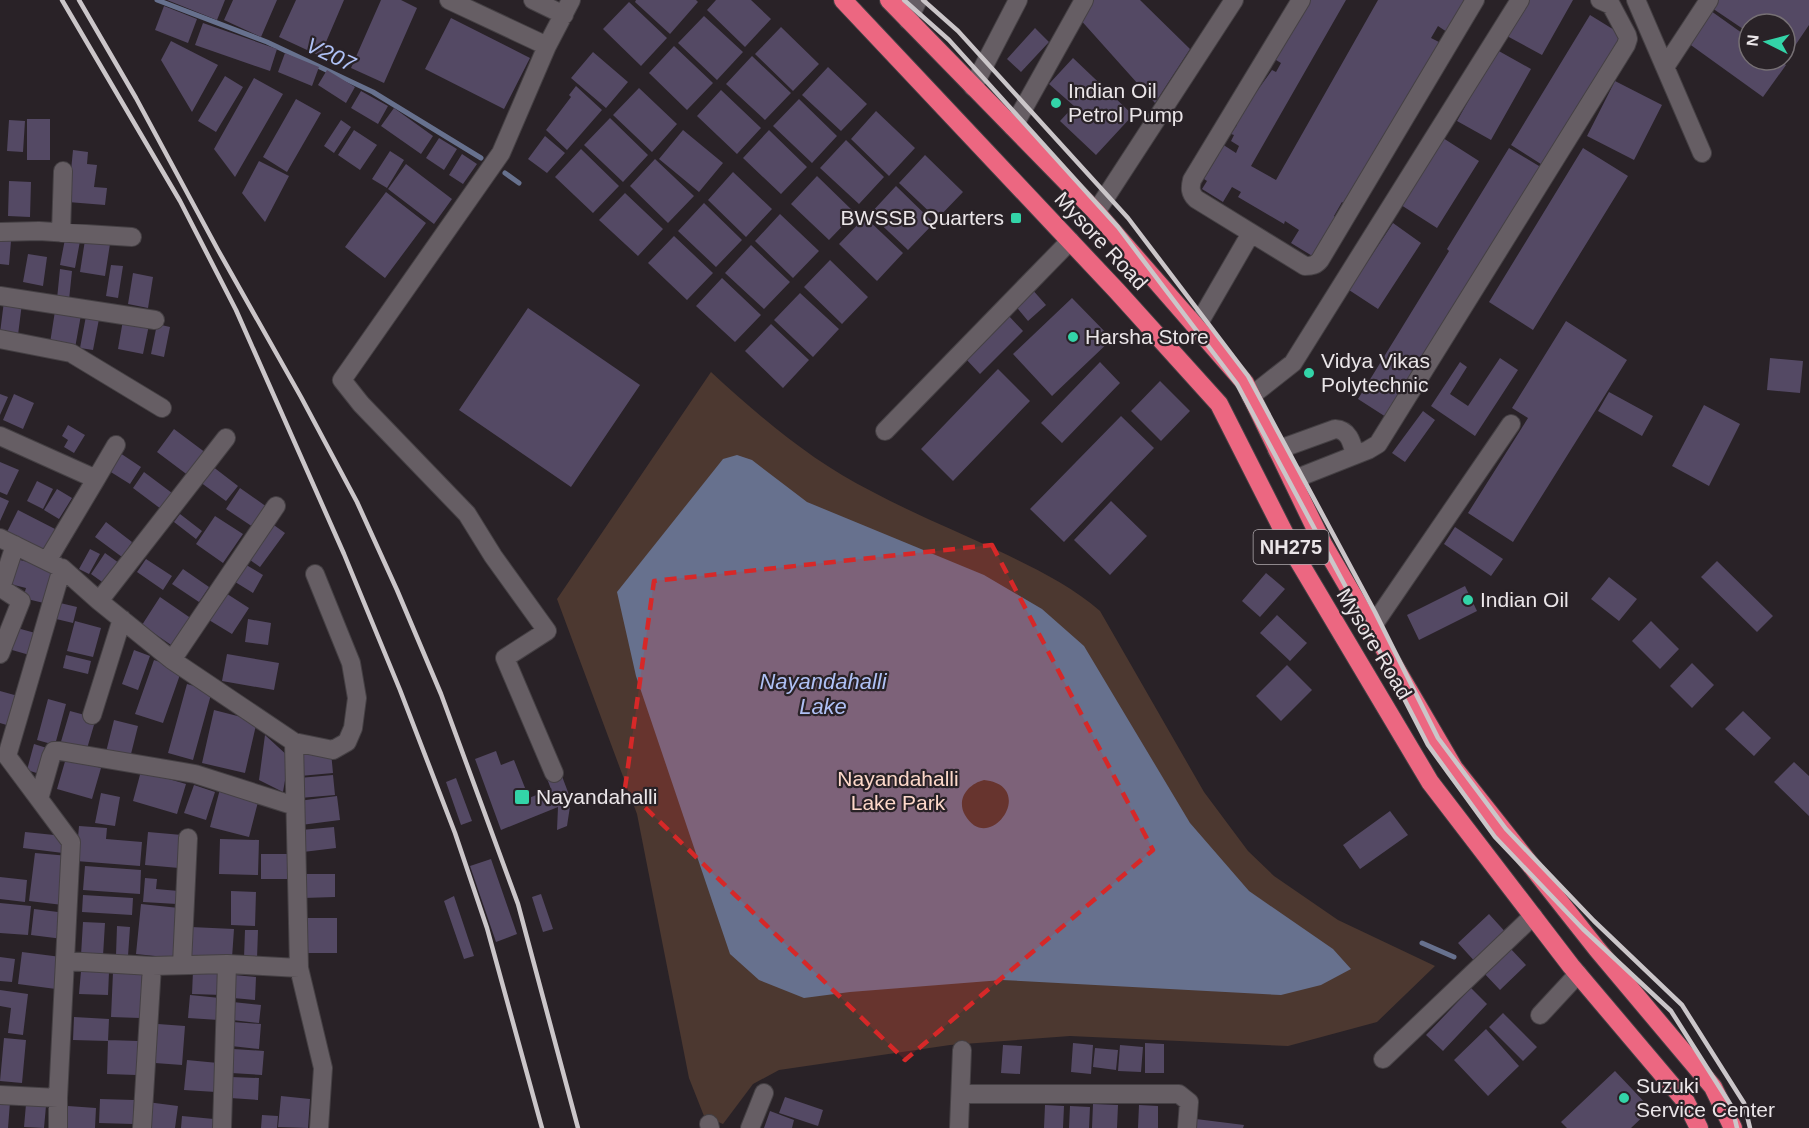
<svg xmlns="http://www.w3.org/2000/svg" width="1809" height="1128" font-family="Arial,sans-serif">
<rect width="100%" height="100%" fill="#292227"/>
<path fill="#4c3830" d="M711,372C760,417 811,461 871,491C912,513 956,531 999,551C1034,568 1070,585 1100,611L1204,792L1248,851L1274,876L1338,920L1435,966L1377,1022L1288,1046L1070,1036L950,1045L779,1070L753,1084L723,1124L704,1116L689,1078L637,814L557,599Z"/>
<path fill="#67718e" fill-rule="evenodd" d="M737,455L752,460L807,502L984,575L1042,609L1084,646L1190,823L1249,891L1333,949L1351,969L1321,985L1281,995L1002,980L850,992L804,998L759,980L730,954L636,676L617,592L723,459ZM984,780C1039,786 989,857 965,815C956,799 968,784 984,780Z"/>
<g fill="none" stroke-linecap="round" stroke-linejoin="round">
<path stroke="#67718e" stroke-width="5" d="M157,0L267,42L373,92L481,158
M505,173L519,183
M1422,943L1454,957"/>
</g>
<path fill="#544964" d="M167,0H225L217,20Z
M233,0H277L261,37L224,20Z
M296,0H344L320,56L279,37Z
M381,0H401L417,8L384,83L351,68Z
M636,0H696L698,2L670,34L635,2Z
M716,0H751L771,19L745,47L707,10Z
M1094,0H1140L1190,49L1155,103L1078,17Z
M1311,0H1346L1251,166L1276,180L1378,0H1466L1447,32L1438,26L1431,38L1441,43L1345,204L1342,202L1334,216L1336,218L1314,257L1291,243L1299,230L1285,221L1284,224L1238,197L1241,192L1232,187L1223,202L1202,189L1207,181L1204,179L1219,154L1217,153L1222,144L1236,153L1239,146L1231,141L1234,135L1231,134L1237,125L1234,124L1254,89L1257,91L1272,70L1276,72L1281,63L1271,57Z
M1527,0H1573L1542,55L1507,36Z
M1713,0H1809V25L1786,59L1785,24H1749V33L1709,6Z
M629,2L667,38L641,66L603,29Z
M164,6L197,19L188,43L155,30Z
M1711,11L1749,38V60H1779L1786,65L1763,97L1688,43Z
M1590,15L1624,36L1544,166L1511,145Z
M704,16L743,52L717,80L678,43Z
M451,18L530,58L504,109L425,69Z
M203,23L277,49L270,71L195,45Z
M781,27L819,64L793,91L755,54Z
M1035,28L1049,42L1021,72L1007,59Z
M171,41L218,65L192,112L161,60Z
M674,46L713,83L687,110L649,73Z
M1497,50L1531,69L1491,140L1457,121Z
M593,52L628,82L606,108L571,78Z
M285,53L319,67L312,86L278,72Z
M752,56L791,93L765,120L726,84Z
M1073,58L1133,115L1096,155L1060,121L1074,106L1049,84Z
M828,67L867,104L841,131L802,95Z
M327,70L355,87L346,103L318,85Z
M225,76L243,87L216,132L198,121Z
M254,78L283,94L235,177L214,149Z
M1615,81L1662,105L1634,160L1587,136Z
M576,86L602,110L567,150L546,130L571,97L569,95Z
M639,88L677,124L652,152L613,115Z
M721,90L761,128L737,154L697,116Z
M361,91L388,106L378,124L351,108Z
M296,99L321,113L287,172L263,157Z
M799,99L837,136L812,163L773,126Z
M394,108L433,136L421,154L381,126Z
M876,111L915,148L889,176L851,139Z
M610,118L648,155L623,182L584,145Z
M27,119H50V160H27Z
M9,120L25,121L23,152L7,151Z
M341,120L351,127L334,153L324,146Z
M354,130L377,145L360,170L338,155Z
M683,130L723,163L699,192L659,159Z
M769,130L807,167L781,194L743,158Z
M545,136L565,153L547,173L528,159Z
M439,138L457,149L444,170L426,158Z
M1443,138L1479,161L1437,228L1401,205Z
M846,140L884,177L859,204L820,168Z
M1509,148L1544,169L1386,417L1358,399L1449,251L1447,249Z
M1583,148L1628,176L1533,330L1489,302Z
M581,149L619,186L593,213L555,177Z
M73,150L88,152L87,164L97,165L94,187L107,188L105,205L68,202Z
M390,151L404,160L387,188L372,179Z
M462,154L477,164L463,184L449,175Z
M925,155L963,192L937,219L899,183Z
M655,159L694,196L668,223L630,186Z
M259,161L289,176L265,222L242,193Z
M406,164L452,199L434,224L388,189Z
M733,172L772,209L746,237L708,200Z
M817,176L855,213L829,240L791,204Z
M9,181L31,182L30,217L8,216Z
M896,186L934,223L908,250L870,214Z
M386,192L426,223L385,278L345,247Z
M625,193L663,229L638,256L599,220Z
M704,203L742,240L716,267L678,231Z
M780,214L819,251L793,278L755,241Z
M865,217L903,253L877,281L839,244Z
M1393,223L1421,243L1378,309L1349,290Z
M674,236L713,273L687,300L648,263Z
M65,239L80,241L75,268L60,265Z
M0,240L11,241L9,265L0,264Z
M85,240L110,244L105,276L80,272Z
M751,245L790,282L764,309L725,273Z
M28,254L47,257L43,286L23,282Z
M830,260L868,297L842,324L804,287Z
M111,265L123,266L118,298L106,296Z
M60,269L72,271L69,300L57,299Z
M133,273L153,277L148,308L128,304Z
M722,278L761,315L735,342L696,306Z
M1031,288L1046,305L1028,321L1013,303Z
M800,293L839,329L813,357L774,320Z
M1072,298L1112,339L1052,396L1013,354Z
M4,301L22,303L18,335L0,333Z
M528,308L640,385L571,487L459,410Z
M55,311L81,315L75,348L50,343Z
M1008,315L1023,331L980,374L965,358Z
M86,316L99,319L93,350L80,348Z
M123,320L149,325L143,354L118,349Z
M1566,321L1627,360L1513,542L1468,513L1528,418L1512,408Z
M157,324L170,327L164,357L151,354Z
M771,324L809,360L783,388L745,351Z
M1500,358L1518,370L1475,436L1431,406L1460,362L1467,367L1450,394L1468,406Z
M1770,358L1803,361L1800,393L1767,390Z
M1100,362L1120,383L1062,443L1041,423Z
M998,369L1030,401L953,481L921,449Z
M1160,381L1190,411L1161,441L1131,411Z
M1609,392L1653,416L1642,436L1598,411Z
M0,394L8,397L0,415Z
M14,394L34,403L23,429L3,420Z
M1704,405L1740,424L1709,486L1672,466Z
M1423,411L1435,420L1405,462L1392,453Z
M1121,416L1154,448L1064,542L1030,509Z
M68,425L85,435L74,453L64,447L68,440L62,436Z
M174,429L206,453L189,476L157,452Z
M117,451L141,467L130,484L106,469Z
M0,462L19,470L7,495L0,492Z
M212,466L238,486L226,501L200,482Z
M144,472L176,496L165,512L133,488Z
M37,481L53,489L43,509L27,501Z
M240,488L267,507L253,527L226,509Z
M57,489L72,498L59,519L44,510Z
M0,497L9,501L0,521Z
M1111,501L1147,536L1110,575L1074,540Z
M18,510L55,529L44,551L7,532Z
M180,514L202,531L196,539L174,522Z
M215,516L243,534L223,563L196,544Z
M106,522L132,542L122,557L95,537Z
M271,523L285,533L260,567L246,557Z
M1455,527L1503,559L1491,576L1444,544Z
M90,549L100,554L89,574L79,569Z
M105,553L119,563L105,584L91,574Z
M16,559L56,569L48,604L23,598L26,588L10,584Z
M146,559L172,576L163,590L137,572Z
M1717,561L1773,616L1757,632L1701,577Z
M243,563L263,575L253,593L232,580Z
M183,569L209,587L199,602L172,584Z
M1266,573L1285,589L1260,617L1242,601Z
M1609,577L1637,599L1619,621L1591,599Z
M1465,586L1477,611L1419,640L1407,615Z
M221,590L249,608L232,634L204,617Z
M160,597L192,619L174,647L142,625Z
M56,602L77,607L73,623L52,618Z
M1277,615L1307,643L1290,661L1260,633Z
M248,619L271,623L268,645L245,642Z
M75,621L101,628L93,657L67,651Z
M1651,621L1679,649L1660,669L1632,641Z
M17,628L39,634L33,656L12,650Z
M134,650L150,656L138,690L122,684Z
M227,654L279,663L274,690L222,681Z
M66,655L91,661L88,674L63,668Z
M154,660L182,669L163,723L135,714Z
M1692,663L1714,685L1692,708L1670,686Z
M1287,665L1312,690L1281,721L1256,696Z
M187,684L212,691L193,760L168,753Z
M0,691L18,696L10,726L0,723Z
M48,699L66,704L55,745L37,740Z
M214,710L257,721L245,773L202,763Z
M70,711L96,718L86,752L60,745Z
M1743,711L1771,738L1754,756L1725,729Z
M114,720L138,726L130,758L106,752Z
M265,735L289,757L283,792L259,780Z
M34,744L50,749L43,775L27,770Z
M496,751L501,765L514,760L529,798L551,789L546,776L560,771L571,800L567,826L557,830L558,807L501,830L475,759Z
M331,752L333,773L300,776L297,755Z
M66,758L101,768L92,799L57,789Z
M1794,762L1809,776V816L1774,782Z
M141,771L186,784L177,814L133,801Z
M333,775L335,795L300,798L299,778Z
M456,778L472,821L461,825L446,782Z
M194,785L215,792L206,820L184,813Z
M220,789L259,798L249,837L210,827Z
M101,793L120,797L115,826L95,823Z
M337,796L340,820L301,825L298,801Z
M1390,811L1408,835L1360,869L1343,845Z
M79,826L107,828L106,839L142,842L140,866L76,861Z
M334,827L336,848L303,852L301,830Z
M25,832L64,836L63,853L23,848Z
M148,832L182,835L179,868L145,865Z
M220,839L259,840L258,875L219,874Z
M35,853L69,856L63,905L29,901Z
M261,854H289V879H261Z
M491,859L517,934L496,942L470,866Z
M85,866L141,870L140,894L83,890Z
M302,874H335V897L303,898Z
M0,877L27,880L25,902L0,899Z
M145,878L157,879L156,889L179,891L177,904L143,902Z
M231,891L256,892L255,926L231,925Z
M541,894L553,929L543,932L532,897Z
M83,895L133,898L132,915L82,912Z
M454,896L474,956L464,959L444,901Z
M0,903L31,906L28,935L0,933Z
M141,904L179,908L174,958L136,954Z
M34,909L66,913L63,939L31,935Z
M1489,914L1509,936L1478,965L1458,943Z
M304,918H337V953H304Z
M83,922L105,923L103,956L81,955Z
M117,926L130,927L128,956L116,955Z
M191,927L234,929L232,958L190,955Z
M245,930H258L257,959L244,958Z
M1509,947L1526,965L1500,990L1482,971Z
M22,952L61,957L56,989L18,984Z
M0,957L15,959L12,982L0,981Z
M81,971L109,972L108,995L79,994Z
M193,971L222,972V995L192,994Z
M113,972L142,973L140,1018L111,1017Z
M234,975L256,977L255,1000L233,998Z
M1471,988L1487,1004L1443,1051L1426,1035Z
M0,990L28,994L23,1035L8,1033L11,1008L0,1006Z
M190,995L220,998L219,1020L188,1018Z
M233,1002L261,1005L259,1023L232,1020Z
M1503,1013L1537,1047L1523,1061L1489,1027Z
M74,1017L109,1019L108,1041L73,1040Z
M233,1022L261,1024L259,1049L231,1046Z
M158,1024L185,1026L182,1065L155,1063Z
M1486,1029L1519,1066L1488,1096L1454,1060Z
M4,1038L26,1040L22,1083L0,1081Z
M108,1040L138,1041L136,1075L107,1074Z
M1073,1043L1093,1045L1091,1074L1071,1072Z
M1145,1043L1164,1044V1073H1145Z
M1003,1045L1022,1046L1020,1074L1001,1073Z
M1120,1045L1143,1047L1141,1072L1118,1071Z
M1095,1048L1118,1050L1116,1070L1093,1067Z
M233,1049L264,1051L262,1075L231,1073Z
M187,1060L218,1063L216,1092L184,1090Z
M1615,1071L1651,1109L1631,1128H1567L1561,1122Z
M231,1077L259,1078L258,1100L230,1098Z
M281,1096L310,1099L308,1128L278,1127Z
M785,1097L823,1110L818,1126L779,1113Z
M100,1099L134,1100L133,1124L99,1123Z
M0,1101L10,1102L8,1128H0Z
M147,1102L178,1106L175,1128H145Z
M26,1104L46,1106L44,1128L24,1127Z
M1093,1104L1118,1105L1117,1128H1092Z
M1045,1105L1064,1106L1063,1128H1044Z
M1139,1105L1158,1106V1128H1138Z
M68,1106L96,1108L95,1128H67Z
M1070,1106L1090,1107L1089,1128H1069Z
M770,1111L794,1120L792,1128H764Z
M262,1115L278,1116L277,1128H261Z
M182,1116L214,1119L213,1128H181Z
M1196,1119L1244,1125L1243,1128H1195Z"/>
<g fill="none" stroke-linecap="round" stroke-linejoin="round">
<defs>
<path id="minor" d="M449,0L547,46
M533,0L564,15
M1301,0L1192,180C1190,188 1190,193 1196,199L1305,266C1312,266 1316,265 1320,260L1475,0
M1636,0L1702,153
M908,20L918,0
M1665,67L1709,0
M973,87L1018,0
M1013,127L1084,0
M1096,212L1234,0
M0,232L39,231L132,237
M61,233L63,171
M0,296L155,320
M1196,328L1251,233
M0,339L71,353L162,408
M1251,396L1293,363L1520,0
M885,431L1070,241
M0,436L96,479L47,561
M1277,450L1335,429C1350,430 1352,444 1355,455
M96,479L116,445
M1292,480L1368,450L1378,444L1626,45L1628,39L1627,35L1611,5L1600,0
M0,538L57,566
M99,601L172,660L294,742L299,968L323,1068L319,1128
M1372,627L1511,424
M0,654L21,601L1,588L15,545
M172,660L276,506
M92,715L122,619
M294,742L333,750L347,742L353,728L357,698L351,663L315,574
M554,773L505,658L547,631L493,556L467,514L361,404L342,380L501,153L547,46L571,0
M39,799L51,757L54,751H60L195,774L295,806
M65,961L152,966L227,964L299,968
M182,964L188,838
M1540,1015L1578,974
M1383,1059L1533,916
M961,1094H1179L1189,1102L1187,1128
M0,1095L58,1098L71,842L7,756L62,568L99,601L226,438
M709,1124L710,1128
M58,1128V1098
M142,1128L152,966
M222,1128L227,964
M750,1128L764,1093
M959,1128L962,1050"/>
<path id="highway" d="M843,0L1117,291L1219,404L1298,560L1430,782L1571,966L1686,1102L1699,1128
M889,0L1096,212L1245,383L1323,544L1454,768L1597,949L1713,1087L1733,1128"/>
</defs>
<use href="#minor" stroke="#454044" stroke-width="20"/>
<use href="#highway" stroke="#454044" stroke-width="20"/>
<use href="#minor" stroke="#665e64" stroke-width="18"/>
<use href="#highway" stroke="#ec6781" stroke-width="18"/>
<path stroke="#cbc6c9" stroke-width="4.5" d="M62,0L180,201L236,310L344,554L400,690L455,833L487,928L542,1128
M79,0L136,98L218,250L301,397L357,502L397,590L441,694L518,904L578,1128
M904,0L949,40L1118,227L1237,384L1363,619L1428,745L1495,837L1583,929L1671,1011L1732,1107L1737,1128
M923,0L958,31L1128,218L1248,376L1375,612L1438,738L1506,829L1594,921L1682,1005L1744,1103L1750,1128"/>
</g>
<path fill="#d62828" fill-opacity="0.2" stroke="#d62828" stroke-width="4.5" stroke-dasharray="12 8" stroke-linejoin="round" d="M992,545L1153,850L905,1060L625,788L654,581Z"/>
<g fill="#33d4a8" stroke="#292227" stroke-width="2">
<circle cx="1056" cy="103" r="6"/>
<rect x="1010" y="212" width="12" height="12" rx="3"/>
<circle cx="1073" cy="337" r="6"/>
<circle cx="1309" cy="373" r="6"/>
<circle cx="1468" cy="600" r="6"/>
<rect x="514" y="789" width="16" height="16" rx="3"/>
<circle cx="1624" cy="1098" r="6"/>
</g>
<g text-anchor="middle" stroke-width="4.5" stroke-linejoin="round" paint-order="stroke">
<rect fill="#292227" stroke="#b0aaae" stroke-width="1.5" x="1253.5" y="530" width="75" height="34" rx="4.5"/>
<g font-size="20" font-weight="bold" fill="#eae5e8">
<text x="1291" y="554">NH275</text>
</g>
<g font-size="21" fill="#eae5e8" stroke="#292227" text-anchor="start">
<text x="1068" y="98">Indian Oil<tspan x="1068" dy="24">Petrol Pump</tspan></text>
<text x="1004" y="225" text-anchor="end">BWSSB Quarters</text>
<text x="1085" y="344">Harsha Store</text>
<text x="1321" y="368">Vidya Vikas<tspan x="1321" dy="24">Polytechnic</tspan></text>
<text x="1480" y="607">Indian Oil</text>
<text x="536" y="804">Nayandahalli</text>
<text x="1636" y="1093">Suzuki<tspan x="1636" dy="24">Service Center</tspan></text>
</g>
<g font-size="21" fill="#eae5e8" stroke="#292227">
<text transform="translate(1101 241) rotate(47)" y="7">Mysore Road</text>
<text transform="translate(1374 644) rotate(59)" y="7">Mysore Road</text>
</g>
<g font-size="21" fill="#fdd8c9" stroke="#292227">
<text x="898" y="786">Nayandahalli<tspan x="898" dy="24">Lake Park</tspan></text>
</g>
<g font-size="22" font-style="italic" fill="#afc1f5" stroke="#292227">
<text transform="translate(331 54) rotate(25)" y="8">V207</text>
<text x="823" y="689">Nayandahalli<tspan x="823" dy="25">Lake</tspan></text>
</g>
</g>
<g transform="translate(1767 42) rotate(276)"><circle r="28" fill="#292227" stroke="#767074" stroke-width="1.5"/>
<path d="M0-4.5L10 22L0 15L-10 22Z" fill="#33d4a8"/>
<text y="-9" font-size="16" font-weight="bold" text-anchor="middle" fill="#eae5e8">N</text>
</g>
</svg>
